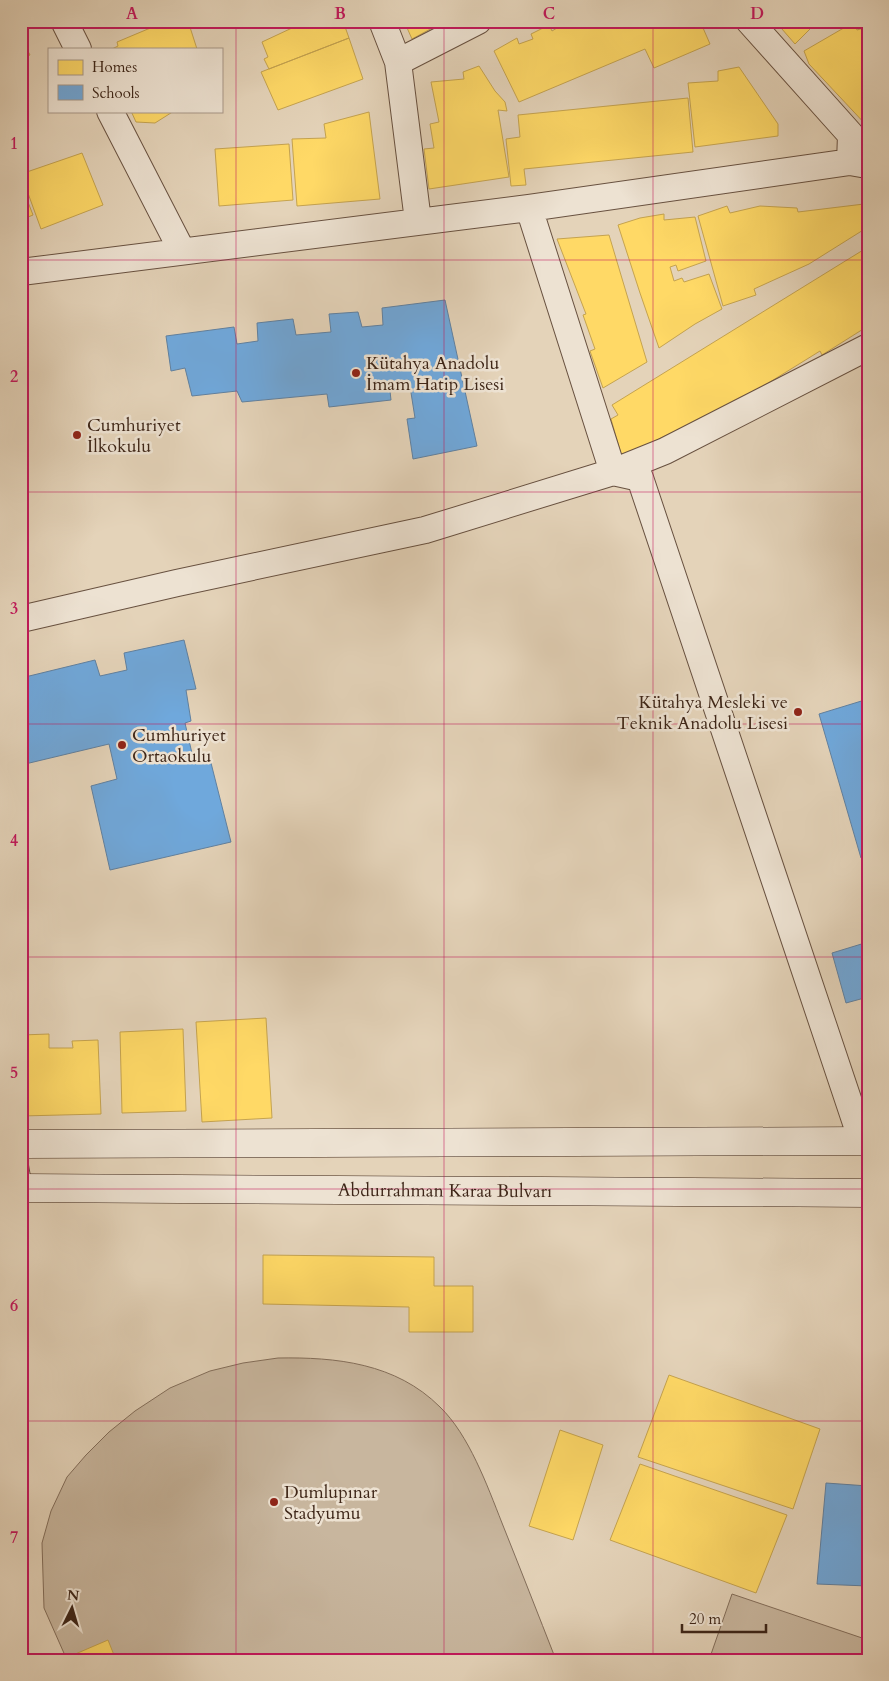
<svg xmlns="http://www.w3.org/2000/svg" width="889" height="1681" font-family="Cardo,serif">
<rect width="100%" height="100%" fill="#e4d3b9"/>
<filter id="stains"><feTurbulence type="fractalNoise" baseFrequency=".004" numOctaves="4"/><feColorMatrix values="0 0 0 0 .2 0 0 0 0 .09 0 0 0 0 .02 0 0 0 .5 -.17"/></filter>
<radialGradient id="worn" r=".72"><stop offset=".6" stop-color="#630" stop-opacity="0"/><stop offset="1" stop-color="#630" stop-opacity=".3"/></radialGradient>
<path fill="#c8b69e" stroke="#836e5b" d="M278,1358C336,1357 396,1363 440,1407C469,1435 487,1485 502,1523C520,1568 538,1614 556,1660H67L44,1608L42,1543L51,1511L67,1477L86,1455L109,1432L135,1411L170,1388L210,1371L243,1363Z
M732,1594L868,1640V1660H709Z"/>
<path fill="#ffd966" stroke="#c5a34f" d="M167,21H188L197,49H112L118,46L117,42Z
M307,21H343L349,38L269,69L264,59L268,57L262,42Z
M404,21H445L412,39Z
M559,21H700L710,44L654,68L645,49L519,102L494,51L517,38L519,44L533,39L531,34L549,25L552,31L562,25Z
M775,21H816L817,22L795,44Z
M854,22L857,30L864,28L868,36V127L809,64L804,51Z
M21,38L30,55L21,59Z
M349,38L363,79L278,110L261,72Z
M479,66L495,91L505,102L507,111L498,110L509,177L429,189L424,149L434,148L430,124L439,122L431,82L464,79L463,72Z
M739,67L778,124V136L695,147L688,83L718,81V71Z
M688,98L693,152L524,169L526,185L511,186L506,139L520,137L518,115Z
M131,111H174L155,123L136,122Z
M369,112L380,199L297,206L292,139L326,138L324,124Z
M289,144L293,200L219,206L215,149Z
M82,153L103,205L41,229L21,174Z
M21,184L33,215L21,220Z
M864,204L868,210V227L809,264L754,289L756,295L723,306L698,216L727,206L730,213L760,206L797,208L798,212Z
M664,214V220L695,217L706,261L678,271L676,265L670,267L674,281L682,278L684,282L709,274L722,309L695,324L659,348L640,293L618,225L640,218Z
M609,235L647,362L603,388L590,351L595,349L583,315L586,314L557,239Z
M868,247V326L822,355L820,351L749,395L622,457L611,419L618,415L612,405Z
M266,1018L272,1118L202,1122L196,1022Z
M183,1029L186,1111L122,1113L120,1032Z
M49,1034V1048H73L72,1041L98,1040L101,1114L21,1116V1035Z
M263,1255L434,1257V1286H473V1332H409V1307L263,1304Z
M669,1375L820,1429L793,1509L638,1457Z
M560,1430L603,1445L573,1540L529,1526Z
M640,1464L787,1515L756,1593L610,1540Z
M108,1640L116,1660H67L66,1658Z"/>
<path fill="#6fa8dc" stroke="#6081a1" d="M445,300L477,446L413,459L407,419L415,418L409,380L389,382L391,400L329,407L327,394L242,402L237,391L192,396L185,368L171,371L166,336L234,327L237,344L258,341L257,323L293,319L296,335L331,332L329,314L358,312L362,327L383,325L382,308Z
M184,640L196,689L186,690L191,721L185,723L194,762L210,759L231,842L110,870L91,786L117,779L109,744L21,765V678L95,660L100,676L127,670L124,653Z
M868,699V854L861,858L819,714Z
M868,942V997L846,1003L832,953Z
M826,1483L868,1486V1586L817,1584Z"/>
<g fill="none" stroke-linecap="round" stroke-linejoin="round">
<defs>
<path id="lane" d="M21,1160L26,1188"/>
<path id="street" d="M64,21L78,49
M382,21L398,62L418,221
M749,21L851,135L850,162L867,165
M398,62L478,21
M110,111L182,251
M529,208L613,472L640,478L862,1141
M21,272L529,208L850,162
M21,619L177,583L425,530L613,472L665,451L868,347"/>
<g id="secondary">
<path d="M21,1144L868,1141"/>
<path id="s1" d="M21,1188L868,1193"/>
</g>
</defs>
<use href="#lane" stroke="#685140" stroke-width="14"/>
<use href="#street" stroke="#685140" stroke-width="28"/>
<use href="#secondary" stroke="#3e2618" stroke-width="29"/>
<use href="#lane" stroke="#ede2d2" stroke-width="12"/>
<use href="#street" stroke="#ede2d2" stroke-width="26"/>
<use href="#secondary" stroke="#ede2d2" stroke-width="28"/>
</g>
<path fill="none" stroke="#c2185b" stroke-width="1" stroke-opacity="0.55" d="M236,21V1660M444,21V1660M653,21V1660M21,260H868M21,492H868M21,724H868M21,957H868M21,1189H868M21,1421H868"/>
<g fill="#8f2418" stroke="#ede2d2" stroke-width="2">
<circle cx="356" cy="373" r="5"/>
<circle cx="77" cy="435" r="5"/>
<circle cx="798" cy="712" r="5"/>
<circle cx="122" cy="745" r="5"/>
<circle cx="274" cy="1502" r="5"/>
</g>
<g text-anchor="middle" stroke-width="5" stroke-linejoin="round" paint-order="stroke">
<g font-size="18" fill="#3e2618" stroke="#ede2d2" text-anchor="start">
<text x="366" y="369">Kütahya Anadolu<tspan x="366" dy="21">İmam Hatip Lisesi</tspan></text>
<text x="87" y="431">Cumhuriyet<tspan x="87" dy="21">İlkokulu</tspan></text>
<text x="788" y="708" text-anchor="end">Kütahya Mesleki ve<tspan x="788" dy="21">Teknik Anadolu Lisesi</tspan></text>
<text x="132" y="741">Cumhuriyet<tspan x="132" dy="21">Ortaokulu</tspan></text>
<text x="284" y="1498">Dumlupınar<tspan x="284" dy="21">Stadyumu</tspan></text>
</g>
<g font-size="18" fill="#3e2618" stroke="#ede2d2">
<text dy="6" stroke="none"><textPath href="#s1" startOffset="424">Abdurrahman Karaa Bulvarı</textPath></text>
</g>
</g>
<rect width="889" height="1681" fill="none" stroke="#e4d3b9" stroke-width="55"/>
<rect x="48" y="48" width="175" height="65" fill="#ede2d2" stroke="#a79788"/>
<rect x="58" y="60" width="25" height="15" fill="#ffd966" stroke="#a79788"/>
<text x="92" y="72" font-size="15" fill="#3e2618">Homes</text>
<rect x="58" y="85" width="25" height="15" fill="#6fa8dc" stroke="#a79788"/>
<text x="92" y="98" font-size="15" fill="#3e2618">Schools</text>
<g transform="translate(72 1608) rotate(5)" stroke="#ede2d2" stroke-width="4" paint-order="stroke">
<path d="M0-4L9 19L0 12L-9 19Z" fill="#3e2618"/>
<text y="-8" font-size="14" font-weight="bold" text-anchor="middle" fill="#3e2618">N</text>
</g>
<path d="M682 1624v8h84v-8" fill="none" stroke="#3e2618" stroke-width="2.5"/>
<text x="689" y="1624" font-size="15" fill="#3e2618" stroke="#ede2d2" stroke-width="4" paint-order="stroke">20 m</text>
<rect x="28" y="28" width="834" height="1626" fill="none" stroke="#c2185b" stroke-width="2"/>
<g font-size="16" text-anchor="middle" font-weight="bold" fill="#c2185b">
<text x="132" y="19">A</text>
<text x="340" y="19">B</text>
<text x="549" y="19">C</text>
<text x="757" y="19">D</text>
<text x="14" y="149">1</text>
<text x="14" y="382">2</text>
<text x="14" y="614">3</text>
<text x="14" y="846">4</text>
<text x="14" y="1078">5</text>
<text x="14" y="1311">6</text>
<text x="14" y="1543">7</text>
</g>
<rect width="100%" height="100%" filter="url(#stains)"/>
<rect width="100%" height="100%" fill="url(#worn)"/>
</svg>
